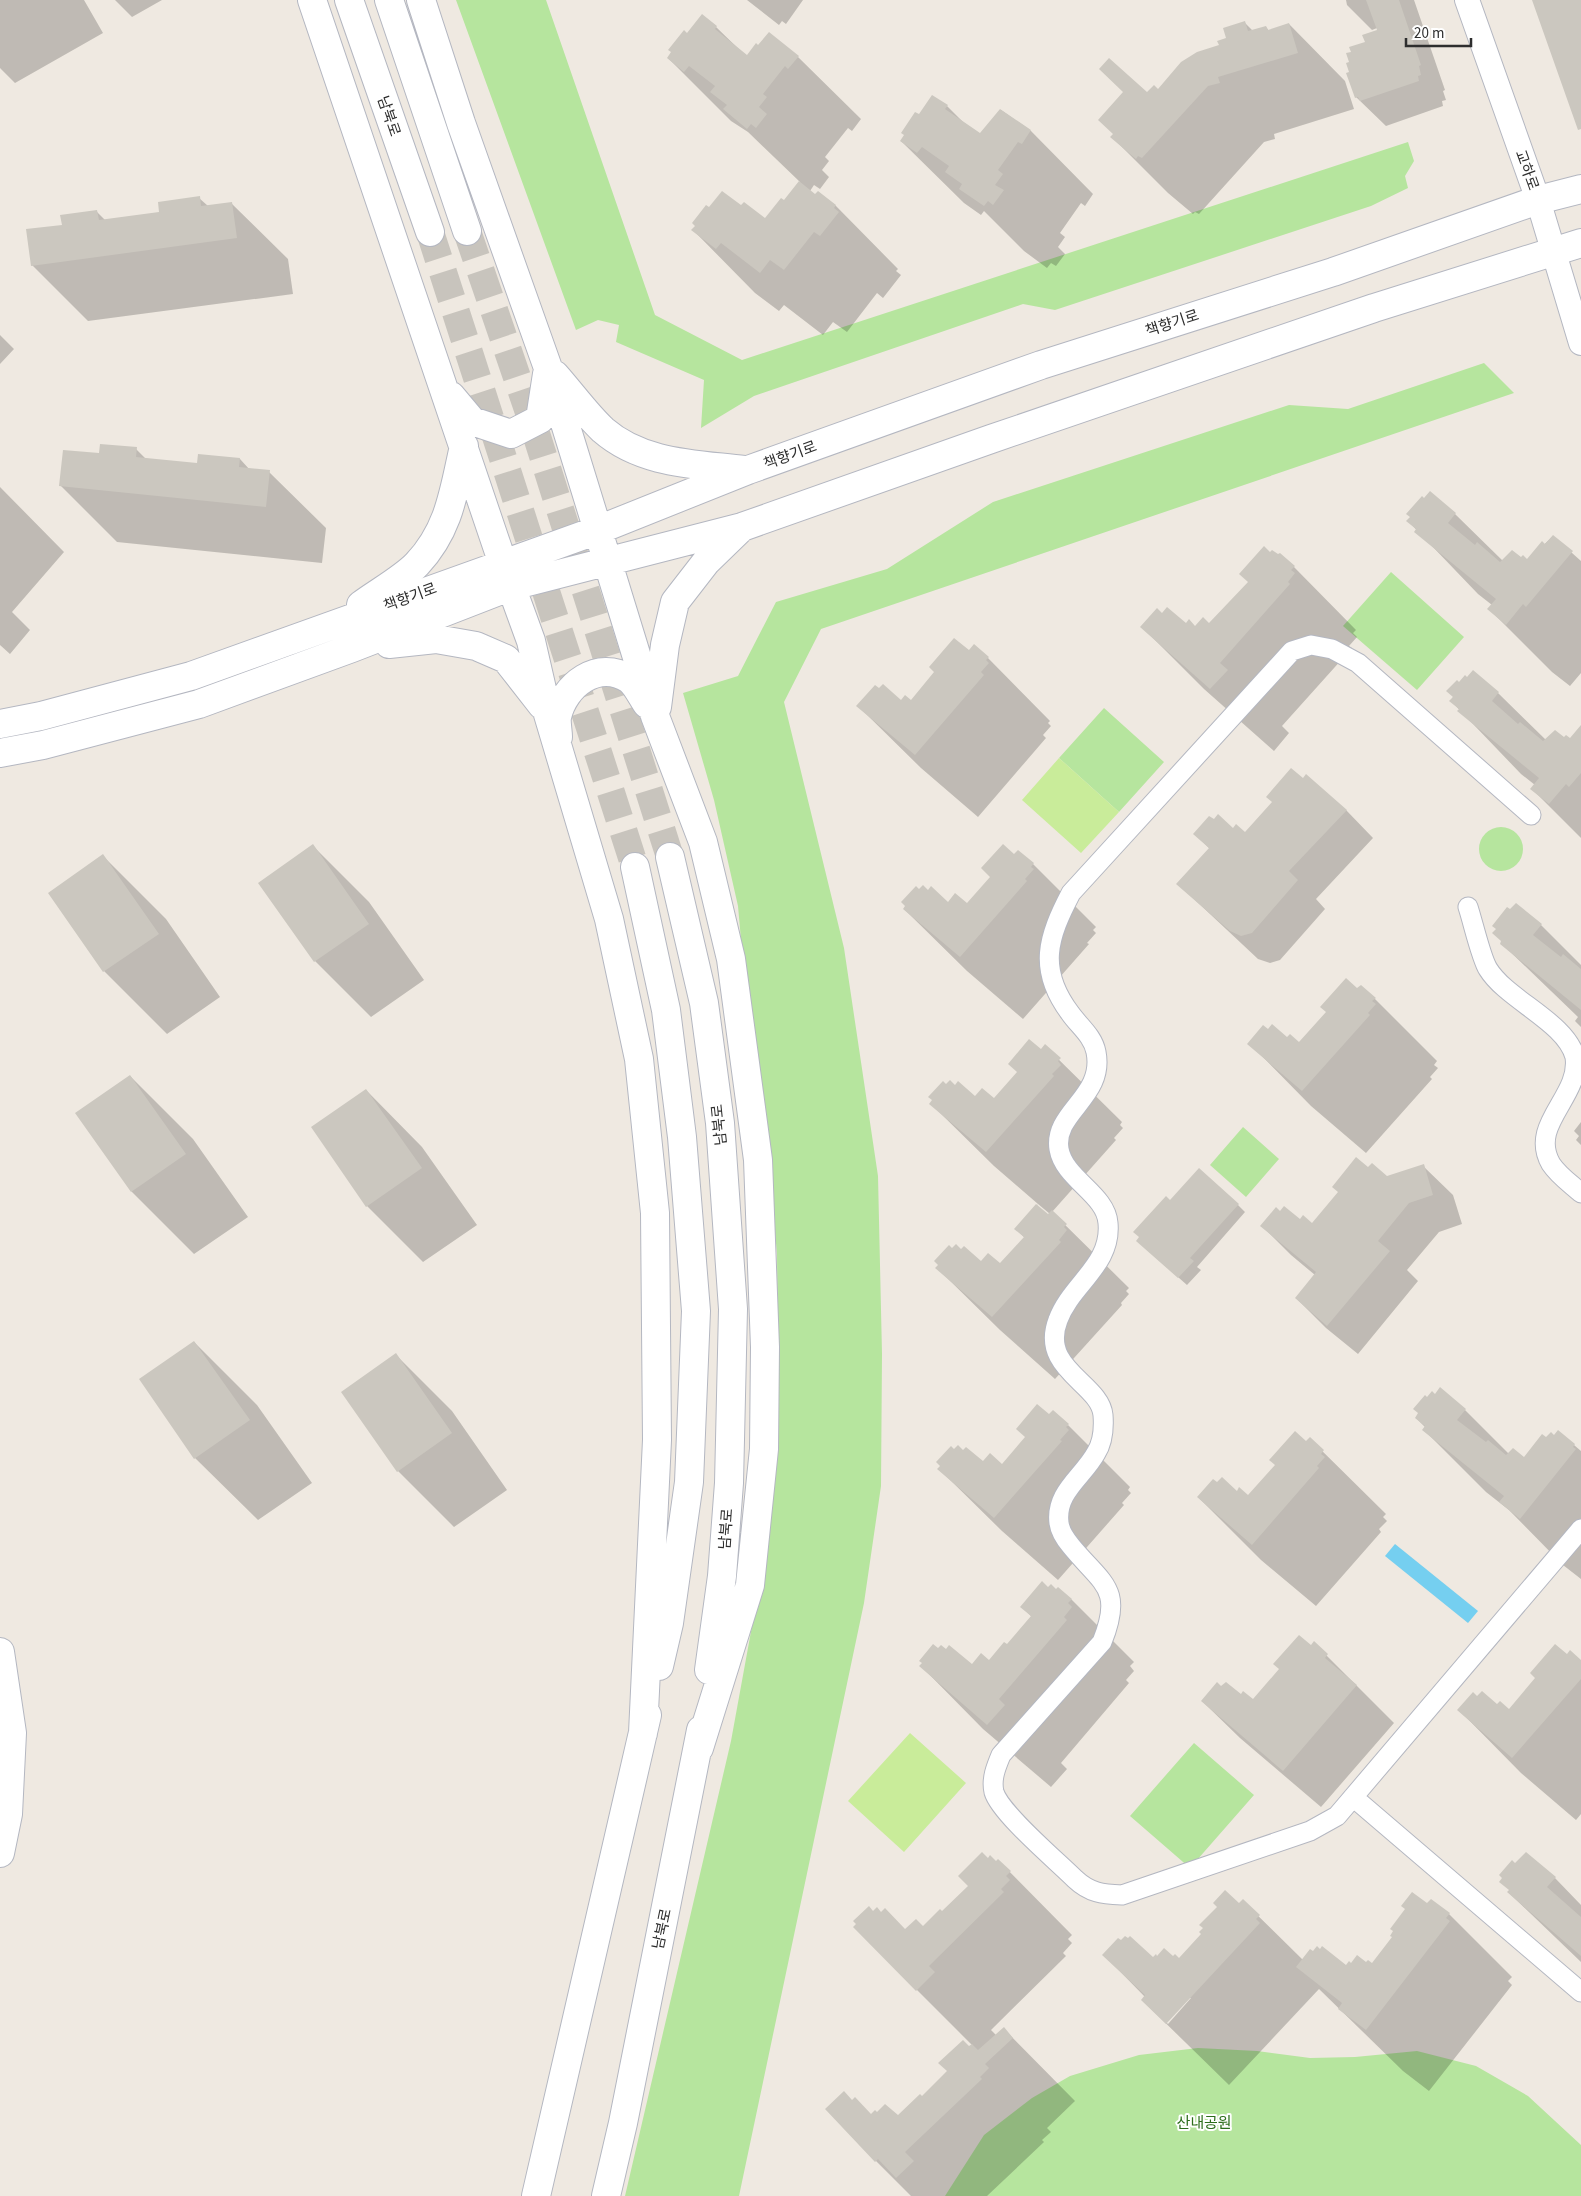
<svg xmlns="http://www.w3.org/2000/svg" width="1581" height="2196" font-family="'Source Sans 3','Noto Sans KR',sans-serif">
<rect width="100%" height="100%" fill="#efe9e1"/>
<path fill="#b6e59e" d="M456,0H546L655,315L742,360L1408,142L1414,161L1405,176L1408,188L1371,206L1055,310L1023,304L754,396L701,428L704,380L616,342L619,325L598,320L576,330Z
M1484,363L1514,393L821,629L784,702L844,948L878,1176L882,1354L881,1486L864,1603L739,2196H625L731,1741L754,1615L778,1353L777,1254L769,1167L745,985L738,906L714,800L683,693L738,676L776,602L887,569L993,502L1289,405L1348,409Z
M1391,572L1464,637L1417,690L1343,626Z
M1104,708L1164,762L1119,812L1059,758Z
M1479 849a22 22 0 1 1 44 0a22 22 0 1 1-44 0Z
M1243,1127L1279,1159L1246,1197L1210,1165Z
M1194,1743L1254,1795L1190,1868L1130,1816Z
M1198,2048L1257,2051L1310,2058L1355,2057L1417,2051L1476,2066L1528,2096L1581,2145V2196H945L984,2135L1032,2098L1070,2076L1139,2055Z"/>
<path fill="#c9ec9a" d="M1059,758L1119,812L1081,853L1022,800Z
M910,1733L966,1783L904,1852L848,1801Z"/>
<path fill="#75cff0" d="M1395,1544L1478,1611L1468,1623L1385,1556Z"/>
<path fill="#0003" fill-rule="evenodd" d="M0,0H84L103,33L15,83L0,68Z
M115,0H162L132,17Z
M747,0H803L786,24L782,21L779,25Z
M1346,0H1414L1445,90L1443,91L1446,100L1442,101L1443,106L1386,126L1356,97L1351,73L1366,43L1378,31L1377,28L1372,30L1347,5Z
M1245,23L1253,31L1266,27L1269,31L1289,24L1345,81L1354,109L1274,134L1275,139L1264,142L1199,214L1195,212L1193,214L1168,193L1112,137L1147,94L1158,90L1220,46Z
M716,27L747,57H798L861,119L852,131L848,128L825,157L829,161L822,170L829,177L820,189L814,185L810,191L815,195L818,192L836,206L898,269L896,271L901,275L883,298L877,293L847,332L833,322L823,335L784,305L779,311L755,293L693,230L710,209L741,207L765,220L784,202L800,182L748,132L731,121L668,58L688,34Z
M947,106L964,123L980,134L1001,110L1031,131L1093,194L1085,206L1081,203L1060,233L1065,237L1058,247L1065,254L1056,266L1051,263L1047,268L1024,251L984,211L981,215L964,203L901,141L919,116Z
M199,198L208,206L231,203L288,259L293,294L88,321L32,265L63,226L97,212L105,220L161,213Z
M0,335L14,349L0,364Z
M136,449L147,460L198,465L240,459L250,470L269,472L326,528L322,563L117,542L61,486L100,455Z
M0,487L64,552L12,612L30,630L10,654L0,645Z
M1455,514L1503,561L1521,559L1527,561L1553,536L1581,561V673L1570,686L1552,672L1489,609L1492,605L1478,594L1408,521Z
M1270,554L1294,567L1356,630L1353,633L1357,637L1349,646L1352,648L1282,726L1289,733L1274,751L1204,689L1142,627L1162,615L1196,627L1209,625L1250,583Z
M969,652L988,658L1050,721L1048,723L1051,726L1043,735L1046,738L978,817L921,768L858,706L901,701L911,702L936,672Z
M1460,683L1498,693L1546,740H1570L1581,727V838L1532,789L1535,785L1521,774L1451,701Z
M1346,810L1373,838L1316,899L1325,909L1280,960L1270,963L1258,959L1178,884L1210,849L1195,834L1233,829L1245,834Z
M313,846L369,902L424,980L371,1017L315,961Z
M103,856L166,919L220,997L167,1034L104,971Z
M1014,856L1033,864L1096,927L1093,930L1096,933L1087,943L1089,944L1023,1019L967,971L904,909L948,903L967,905Z
M1516,905L1541,925L1581,965V1027L1575,1021L1578,1017L1501,943L1510,911Z
M1358,990L1375,999L1437,1061L1434,1065L1438,1068L1430,1077L1432,1079L1366,1153L1311,1106L1249,1043L1287,1039L1299,1044Z
M1045,1046L1122,1122L1120,1125L1123,1128L1114,1138L1116,1140L1052,1212L1129,1288L1126,1291L1129,1294L1121,1303L1122,1305L1055,1379L1000,1330L937,1268L981,1263L1000,1265L1025,1238L1016,1229L1038,1204L994,1166L931,1104L975,1098L994,1100ZM1038,1204L1050,1214L1048,1216L1037,1206Z
M130,1076L193,1139L248,1217L194,1254L132,1192L77,1113Z
M366,1090L422,1147L477,1225L423,1262L367,1206Z
M1581,1122V1145L1576,1140L1579,1136L1574,1131Z
M1423,1166L1453,1195L1462,1224L1439,1232L1407,1270L1418,1281L1358,1354L1326,1328L1296,1298L1315,1275L1291,1255L1262,1226L1280,1212L1312,1225L1369,1169L1387,1177Z
M1170,1202L1238,1205L1245,1212L1197,1267L1201,1270L1187,1285L1145,1248Z
M194,1342L257,1405L312,1483L258,1520L195,1458Z
M396,1355L452,1411L507,1490L454,1527L398,1471Z
M1465,1410L1509,1454L1524,1458L1547,1439L1574,1445L1581,1451V1579L1563,1565L1509,1510L1486,1492L1424,1430L1425,1427L1416,1418Z
M1068,1425L1130,1487L1128,1490L1131,1493L1122,1503L1124,1505L1058,1580L1002,1531L939,1469L983,1463L1002,1465Z
M1310,1439L1386,1514L1383,1517L1387,1521L1379,1529L1381,1532L1316,1606L1261,1560L1198,1497L1237,1492L1249,1497Z
M1048,1588L1071,1599L1134,1662L1130,1666L1134,1671L1126,1680L1129,1683L1061,1763L1067,1769L1051,1787L983,1729L921,1666H972L989,1661L1007,1646L1032,1617L1022,1607Z
M1314,1643L1394,1723L1321,1807L1240,1738L1202,1701L1241,1696L1253,1701Z
M1567,1656L1581,1662V1814L1576,1820L1521,1773L1459,1710L1477,1697L1509,1710Z
M988,1860L996,1862L998,1860L1072,1935L1068,1939L1072,1943L1063,1953L1066,1956L991,2030L996,2035L1004,2029L1075,2101L1047,2128L1051,2132L1042,2140L1044,2142L987,2196H911L876,2161L852,2101L871,2115L898,2116L922,2098L972,2045L854,1927L873,1912L905,1931L923,1928L942,1913L970,1886Z
M1555,1878L1581,1905V1962L1508,1892Z
M1243,1901L1303,1960L1346,1967L1366,1964L1373,1965L1427,1905L1449,1914L1512,1977L1508,1981L1512,1985L1429,2091L1403,2071L1319,1989L1229,2085L1142,2000L1145,1997L1104,1955L1153,1959L1173,1957L1179,1960ZM1188,1998H1191L1168,2024L1166,2022Z"/>
<path fill="#cbc7bf" d="M1366,0H1399L1421,65L1419,66L1421,75L1418,76L1419,81L1360,101L1358,97L1355,98L1346,73L1349,72L1346,63L1349,62L1346,53L1351,52L1349,47L1365,42L1362,35L1377,30Z
M1532,0H1581V129L1578,130Z
M702,14L717,26L715,29L747,55L756,43L758,45L769,32L799,56L788,69L785,66L763,94L767,97L759,107L767,114L756,128L751,124L747,129L723,109L727,105L710,92L715,86L689,66L684,72L667,58L671,52L668,50L684,30L687,33Z
M1245,21L1248,31L1266,26L1268,30L1289,23L1298,53L1218,77L1220,83L1208,86L1142,158L1138,156L1136,159L1110,137L1113,134L1098,120L1123,92L1099,69L1109,58L1147,92L1154,85L1158,89L1181,62L1197,52L1219,45L1217,41L1226,38L1223,28Z
M932,95L948,105L945,109L980,133L1000,109L1031,130L1022,144L1018,142L998,170L1003,174L995,185L1004,190L993,205L988,201L984,206L959,189L962,184L945,172L949,166L922,147L917,153L900,141L904,135L901,133L915,112L919,114Z
M799,181L815,194L818,191L836,205L834,208L839,212L820,236L814,232L784,270L770,260L760,273L721,243L716,249L691,230L695,226L692,223L706,205L709,207L722,191L741,205L744,202L765,218L781,198L784,200Z
M200,196L201,206L232,202L237,238L31,266L26,229L62,225L60,215L97,210L99,220L159,212L158,202Z
M100,444L137,447L136,457L197,463L198,454L240,458L239,467L270,470L266,507L59,486L63,450L99,453Z
M1430,491L1456,513L1448,523L1475,545L1477,542L1500,562L1512,550L1521,557L1523,555L1527,559L1542,541L1545,544L1553,535L1573,551L1526,607L1523,604L1506,625L1487,609L1496,599L1414,532L1416,529L1406,521L1410,517L1406,514L1422,496L1424,498Z
M1264,546L1270,552L1272,550L1278,554L1280,553L1295,566L1291,570L1295,573L1288,582L1290,584L1220,663L1228,670L1210,689L1140,627L1157,608L1162,613L1167,607L1186,623L1189,619L1195,626L1203,617L1209,623L1248,582L1239,574Z
M954,638L969,650L974,644L989,657L986,660L989,663L981,672L984,675L915,755L856,706L875,685L879,688L883,684L901,700L905,695L911,700L934,672L929,667Z
M1473,670L1499,692L1492,701L1518,724L1520,722L1543,741L1555,730L1564,737L1566,735L1570,738L1581,725V773L1569,787L1566,784L1549,804L1530,789L1539,778L1457,711L1459,709L1449,701L1453,697L1446,691L1457,680L1459,682L1465,675L1467,677Z
M1291,768L1303,778L1306,774L1347,810L1289,871L1298,880L1252,933L1241,936L1230,931L1176,884L1209,848L1193,834L1209,816L1214,819L1218,814L1233,828L1236,824L1245,832L1272,802L1266,797Z
M313,844L369,924L314,962L258,883Z
M1003,844L1014,854L1018,850L1034,863L1031,867L1034,869L1025,879L1027,881L960,957L903,909L905,906L901,902L916,886L919,889L923,885L928,890L931,886L948,902L955,893L967,903L990,877L981,868Z
M103,854L159,934L103,972L48,893Z
M1516,903L1542,924L1533,935L1561,957L1563,954L1581,969V1010L1500,944L1501,941L1492,933L1496,929L1492,926L1507,907L1510,909Z
M1346,978L1357,988L1361,985L1376,998L1372,1001L1376,1004L1368,1013L1370,1015L1302,1091L1247,1044L1263,1025L1268,1029L1272,1024L1287,1037L1290,1034L1299,1042L1326,1012L1320,1007Z
M1029,1039L1041,1049L1045,1044L1061,1058L1058,1061L1061,1065L1052,1074L1054,1076L986,1152L929,1104L932,1100L928,1097L943,1081L946,1084L950,1080L955,1085L958,1081L975,1096L982,1088L994,1098L1017,1072L1008,1064Z
M130,1075L186,1154L131,1192L75,1113Z
M366,1089L422,1168L366,1207L311,1127Z
M1356,1157L1368,1167L1372,1163L1387,1176L1424,1164L1433,1195L1409,1203L1378,1241L1390,1251L1327,1326L1295,1298L1316,1272L1260,1226L1276,1207L1280,1211L1284,1206L1300,1219L1303,1215L1312,1223L1338,1192L1332,1187Z
M1199,1168L1239,1204L1190,1258L1194,1261L1178,1278L1136,1241L1139,1237L1133,1232L1166,1196L1170,1200Z
M1036,1204L1048,1214L1052,1210L1067,1224L1064,1227L1067,1230L1059,1240L1061,1242L992,1317L935,1268L938,1265L934,1261L949,1245L952,1248L956,1244L961,1249L964,1246L981,1261L988,1253L1000,1263L1024,1237L1014,1229Z
M194,1341L250,1420L194,1459L139,1379Z
M396,1353L452,1433L397,1472L341,1392Z
M1440,1387L1466,1409L1457,1420L1486,1442L1488,1440L1506,1455L1513,1448L1524,1457L1542,1434L1546,1437L1551,1432L1554,1435L1558,1430L1575,1444L1573,1447L1576,1449L1520,1519L1499,1502L1504,1496L1422,1430L1425,1426L1415,1418L1418,1413L1413,1409L1425,1395L1427,1397L1432,1391L1435,1394Z
M1037,1404L1049,1414L1053,1410L1069,1424L1066,1427L1069,1430L1060,1440L1062,1441L994,1518L937,1469L940,1466L936,1462L951,1446L954,1449L958,1445L963,1450L966,1447L983,1461L990,1453L1002,1464L1025,1437L1016,1429Z
M1295,1431L1306,1441L1310,1437L1324,1450L1321,1454L1325,1457L1317,1466L1319,1468L1252,1545L1197,1497L1213,1479L1217,1482L1222,1477L1237,1491L1239,1487L1248,1495L1275,1465L1269,1460Z
M1042,1581L1048,1587L1051,1584L1056,1589L1058,1587L1072,1599L1068,1603L1072,1607L1064,1617L1067,1620L999,1699L1005,1705L987,1725L919,1666L922,1663L919,1661L933,1644L938,1648L941,1645L946,1649L949,1645L972,1664L981,1653L989,1660L1004,1642L1007,1644L1031,1616L1020,1607Z
M1299,1635L1311,1645L1314,1641L1328,1654L1325,1658L1357,1685L1283,1771L1201,1701L1217,1682L1221,1686L1226,1682L1241,1694L1243,1691L1253,1699L1279,1669L1273,1664Z
M1555,1644L1567,1654L1570,1650L1581,1660V1679L1512,1758L1457,1710L1473,1692L1477,1696L1482,1691L1497,1704L1500,1701L1509,1709L1535,1678L1530,1673Z
M982,1852L988,1858L990,1855L996,1861L998,1859L1011,1871L1006,1876L1010,1880L1001,1889L1004,1892L929,1966L935,1972L916,1991L853,1927L856,1924L853,1921L869,1906L873,1911L877,1907L881,1912L885,1908L905,1929L916,1919L923,1926L940,1909L942,1911L968,1886L958,1876Z
M1526,1852L1556,1877L1547,1887L1581,1917V1956L1507,1892L1509,1890L1499,1882L1502,1878L1499,1875L1512,1860L1515,1863Z
M1225,1890L1239,1903L1243,1899L1260,1915L1256,1919L1260,1923L1166,2024L1141,2000L1145,1995L1102,1955L1118,1938L1121,1940L1125,1936L1128,1938L1130,1936L1153,1957L1156,1954L1157,1956L1164,1948L1173,1956L1175,1954L1179,1958L1201,1934L1199,1932L1203,1928L1199,1925L1217,1907L1213,1903Z
M1412,1892L1427,1903L1431,1899L1450,1913L1446,1918L1450,1921L1366,2030L1338,2009L1342,2003L1296,1967L1310,1949L1313,1951L1317,1946L1320,1949L1322,1946L1346,1965L1349,1961L1351,1963L1357,1955L1366,1962L1368,1960L1372,1963L1392,1937L1390,1936L1393,1931L1390,1929L1405,1909L1401,1906Z
M1004,2027L1013,2038L985,2064L989,2068L980,2077L982,2079L905,2152L914,2161L896,2178L878,2159L875,2162L825,2109L844,2091L852,2100L855,2097L871,2114L875,2110L877,2112L885,2104L898,2115L920,2094L922,2096L947,2071L938,2063L963,2040L969,2046L972,2044L978,2050Z"/>
<g fill="none" stroke-linecap="round" stroke-linejoin="round">
<path stroke="#c8c4bd" stroke-width="28" stroke-dasharray="28 14" stroke-linecap="butt" d="M467,231L533,424L670,857
M430,232L635,867"/>
<defs>
<path id="pedestrian" d="M1531,815L1358,663L1332,649L1311,645L1292,651L1071,893C1048,937 1037,969 1070,1013C1079,1026 1093,1036 1096,1052C1105,1097 1053,1112 1059,1149C1064,1179 1106,1194 1108,1223C1112,1265 1071,1284 1058,1320C1039,1369 1100,1383 1103,1415C1104,1428 1103,1442 1096,1453C1083,1477 1055,1492 1059,1523C1060,1531 1066,1540 1071,1546C1102,1584 1124,1588 1102,1642L1001,1755C996,1767 991,1779 994,1792C1000,1813 1057,1861 1075,1879C1090,1893 1102,1894 1122,1895L1310,1831L1337,1816L1581,1529
M1468,907C1473,922 1481,958 1488,969C1507,1000 1566,1022 1575,1057C1581,1097 1528,1124 1551,1164C1559,1176 1571,1184 1581,1193
M1353,1797L1581,1992"/>
<path id="minor" d="M1467,0L1538,200L1581,343"/>
<path id="tertiary" d="M0,1652L12,1733L8,1814L0,1853"/>
<path id="secondary" d="M312,0L503,564L531,641L547,711L609,919L639,1059L655,1213L657,1440L643,1733
M349,0L430,232
M389,0L467,231
M421,0L461,123L548,368L655,716L703,842L731,959L758,1160L765,1347L764,1449L750,1585L699,1748
M555,375C571,393 586,414 603,430C642,464 695,464 744,470
M451,396L472,421L511,434L540,419L547,374
M361,605C377,593 404,578 417,564C450,529 454,490 464,446
M389,644L436,639L476,646L506,659L542,705
M657,707L665,645L675,602L706,562L740,529
M0,724L41,716L191,676L598,530L748,470L1041,365L1333,272L1538,200L1581,189
M558,737C558,731 556,723 557,717C564,685 598,659 629,679C636,684 642,697 647,704
M0,753L43,745L199,704L352,648L512,586L742,527L991,439L1374,308L1581,243
M670,857L704,1003L720,1123L733,1309L729,1483L722,1576L709,1670
M635,867L666,1010L682,1137L696,1311L689,1482L669,1623L659,1666
M536,2196L647,1715
M606,2196L623,2123L701,1730"/>
</defs>
<use href="#pedestrian" stroke="#b4b7c1" stroke-width="21"/>
<use href="#minor" stroke="#b4b7c1" stroke-width="26"/>
<use href="#tertiary" stroke="#b4b7c1" stroke-width="30"/>
<use href="#secondary" stroke="#b4b7c1" stroke-width="30"/>
<use href="#pedestrian" stroke="#fff" stroke-width="19"/>
<use href="#minor" stroke="#fff" stroke-width="24"/>
<use href="#tertiary" stroke="#fff" stroke-width="28"/>
<use href="#secondary" stroke="#fff" stroke-width="28"/>
</g>
<g text-anchor="middle" stroke-width="4" stroke-linejoin="round" paint-order="stroke">
<g font-size="15" fill="#2e2e2e" stroke="#fff">
<text transform="translate(389 116) rotate(71)" y="5">남북로</text>
<text transform="translate(1527 170) rotate(70)" y="5">교하로</text>
<text transform="translate(1172 323) rotate(-18)" y="5">책향기로</text>
<text transform="translate(790 455) rotate(-20)" y="5">책향기로</text>
<text transform="translate(410 597) rotate(-20)" y="5">책향기로</text>
<text transform="translate(719 1125) rotate(-96)" y="5">남북로</text>
<text transform="translate(726 1529) rotate(-86)" y="5">남북로</text>
<text transform="translate(662 1929) rotate(-78)" y="5">남북로</text>
</g>
<g font-size="15" fill="#2c6e1b" stroke="#fff">
<text x="1204" y="2128">산내공원</text>
</g>
</g>
<path d="M1406 38v8h65v-8" fill="none" stroke="#2e2e2e" stroke-width="2.5"/>
<text x="1414" y="38" font-size="15" fill="#2e2e2e" stroke="#ffffff" stroke-width="4" paint-order="stroke">20 m</text>
</svg>
